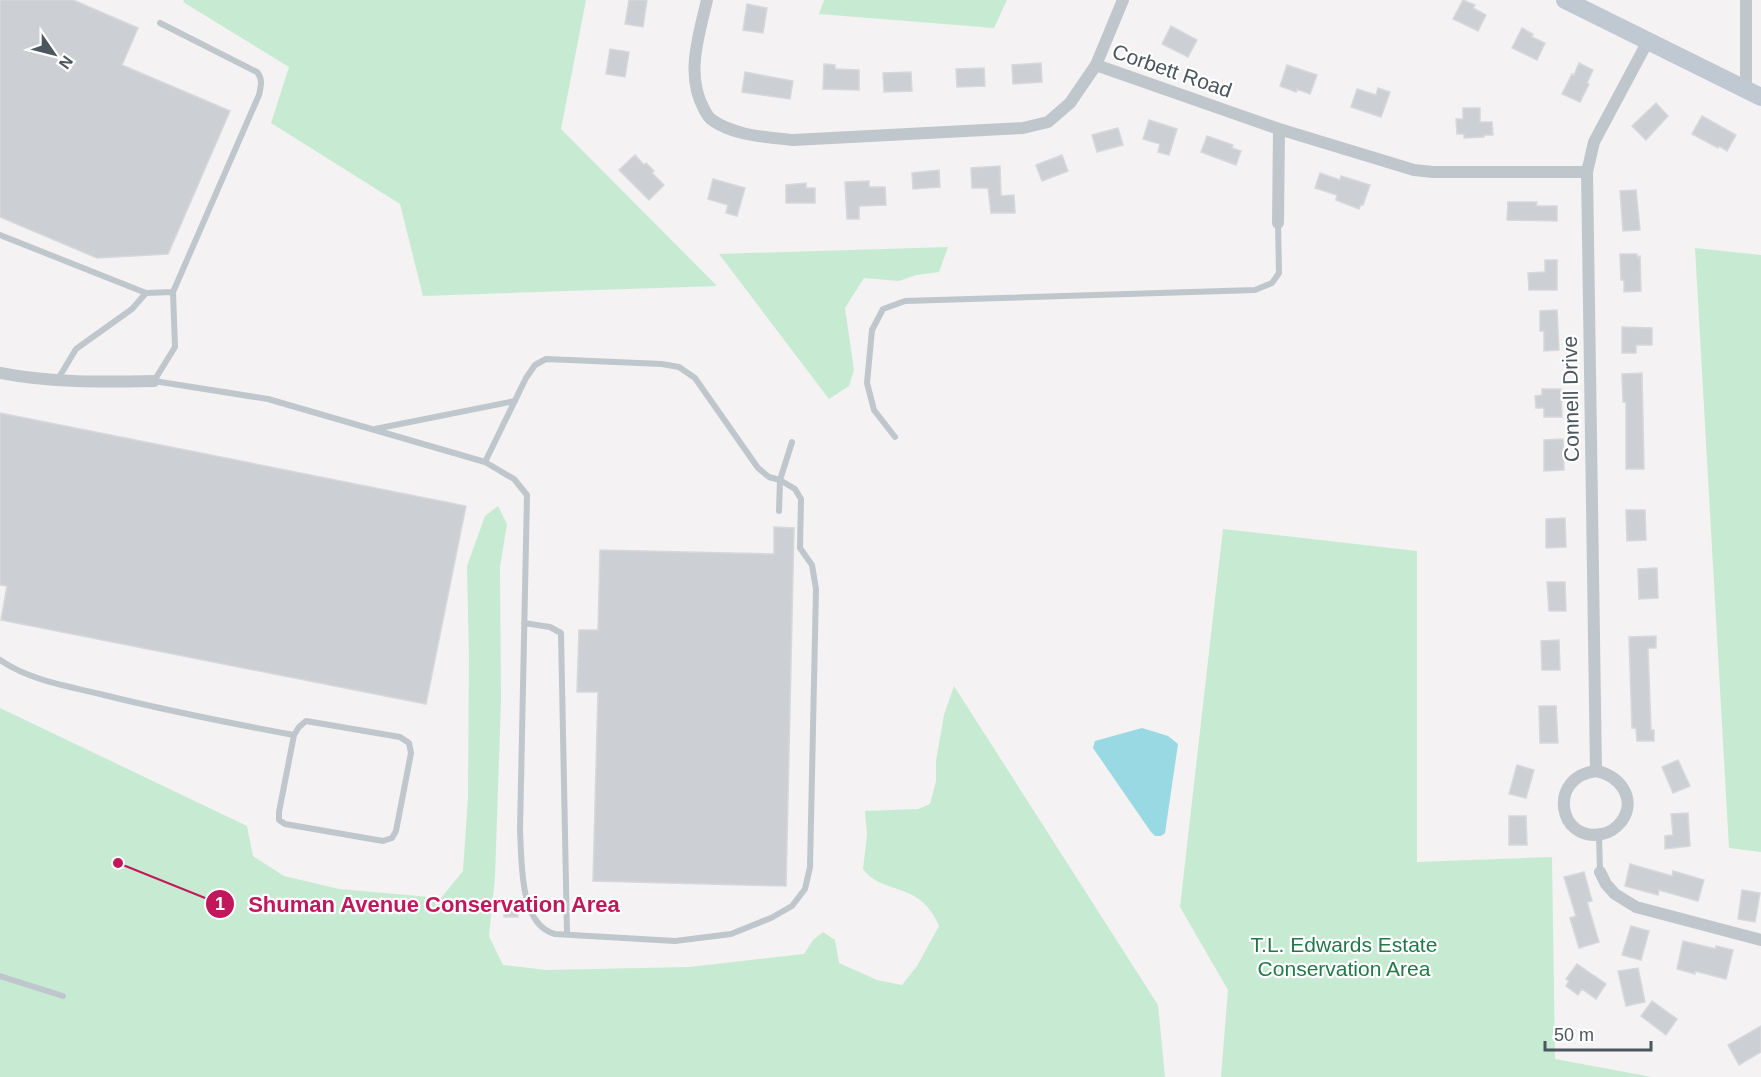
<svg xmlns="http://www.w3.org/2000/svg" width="1761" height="1077" font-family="Helvetica,sans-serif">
<rect width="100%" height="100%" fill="#f4f2f2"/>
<path fill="#c6ebd2" d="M184,0H586L561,129L717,286L423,296L400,204L271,123L289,67L183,2Z
M824,0H1007L994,28L819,14Z
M948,247L939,272L916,275L899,281L864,278L845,308L854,370L849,386L829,399L719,254Z
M1695,248L1761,255V852L1729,848Z
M498,506L507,524L500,567L501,700L495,877L489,936L503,965L546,970L689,967L804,954L813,940L823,932L835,940L839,963L877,980L902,985L917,966L939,926C920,880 883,896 863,869L867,835L865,811L918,809L930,804L936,781V761L944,715L954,686L1158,1005L1165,1077H0V708L247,826L253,856L284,876L339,889L441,898L463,871L468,797L469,657L467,566L485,516Z
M1223,529L1417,551V862L1552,857L1555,1059L1652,1077H1221L1228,990L1180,907Z"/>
<path fill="#98d9e3" d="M1142,728L1168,736L1178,744L1165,833L1161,836H1155L1151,832L1093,748L1095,741Z"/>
<path fill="#cccfd3" stroke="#d6d8dc" stroke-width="1.5" d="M0,0H73L138,28L122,65L230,111L168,254L97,258L0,217Z
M629,0H647L643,27L625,24Z
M1463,0L1475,5L1473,8L1486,15L1478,31L1453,19Z
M747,4L767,8L763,33L743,30Z
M1171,26L1197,40L1188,57L1162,44Z
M1522,28L1533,34L1532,37L1545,43L1537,60L1512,48Z
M610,49L629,52L625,77L606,74Z
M1041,63L1042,82L1013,84L1012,65Z
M1579,63L1593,70L1587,83L1589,84L1580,102L1562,94L1572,74L1574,75Z
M824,64L835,65V69L859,70V90L823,89Z
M1287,65L1317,75L1310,94L1297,89L1296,92L1280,86Z
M984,68L985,86L957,87L956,69Z
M745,72L793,81L790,99L742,92Z
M911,72L912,91L884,92L883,73Z
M1378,88L1390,92L1381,117L1351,107L1357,89L1376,95Z
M1656,103L1668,116L1646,140L1632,126Z
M1463,108H1480V122H1492L1493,135H1484V137L1464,138V134H1457L1456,119H1463Z
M1702,116L1736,135L1727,151L1719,146L1718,148L1692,134Z
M1149,120L1177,129L1169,155L1158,152L1160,144L1143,139Z
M1118,128L1123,145L1097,152L1092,135Z
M1207,136L1233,145L1232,148L1241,151L1236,165L1201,152Z
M635,155L644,165L646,163L654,171L652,173L664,185L649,200L619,170Z
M1062,155L1068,171L1042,181L1036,165Z
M1000,166L1001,196L1014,195L1015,213H991L988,188H972L971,168Z
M939,170L940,187L913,189L912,173Z
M1320,173L1340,180L1341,176L1370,185L1363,205L1361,204L1359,209L1336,200L1337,195L1315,188Z
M713,179L745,188L737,216L726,213L728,205L708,199Z
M869,181V187H885L886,205L859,206V219H847L845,182Z
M806,183V188H815V203H786V185Z
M1636,190L1640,230L1623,231L1620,191Z
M1508,202H1537L1536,206H1557V221L1507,220Z
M1620,254H1637V257L1640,256L1641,291L1624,292V280H1621Z
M1545,260H1557V290H1529L1528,273L1545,272Z
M1557,310L1559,350L1544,351V331H1540V311Z
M1622,327L1652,328V345H1636V353H1622Z
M1642,373L1644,469H1626V402H1623L1622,374Z
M1542,389H1561L1562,417H1544V408H1536L1535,396L1542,395Z
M0,413L466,506L426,704L1,620L7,586L0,585Z
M1563,439L1564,470L1544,471V440Z
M1626,510H1645L1646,540L1627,541Z
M1565,518L1566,547L1546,548V519Z
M774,527L794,528L786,886L593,881L598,692H577L579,630H598L600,550L774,554Z
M1657,568L1658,598L1639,599L1638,569Z
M1547,582H1565L1566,611H1549Z
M1656,636V648H1648L1651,730H1654V741H1637L1636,728H1632L1629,637Z
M1559,640L1560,670H1542L1541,641Z
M1539,706H1556L1558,743H1540Z
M1678,760L1690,786L1673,793L1662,767Z
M1517,765L1534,770L1526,798L1509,794Z
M1688,813L1690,846L1665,849V836L1673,835L1671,814Z
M1509,816H1526L1527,845H1509Z
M1630,864L1672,876L1673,871L1704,880L1698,901L1659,890L1658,895L1625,886Z
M1584,872L1592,901L1587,902L1599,942L1579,948L1570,918L1576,916L1564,877Z
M1742,890L1760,893L1755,922L1738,919Z
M518,899V917H504V900Z
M1631,926L1649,931L1641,960L1622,955Z
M1683,941L1716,949V946L1733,950L1726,979L1695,971V974L1677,969Z
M1577,964L1606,984L1596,999L1582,989L1578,995L1566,986L1569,981L1566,979Z
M1638,968L1645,1002L1626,1006L1618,971Z
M1652,1001L1677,1019L1666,1035L1641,1016Z
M1761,1026V1052L1739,1065L1728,1045Z"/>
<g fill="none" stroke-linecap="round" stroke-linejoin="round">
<path stroke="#bfc7cc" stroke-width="6" d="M160,23L257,72C263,79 261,86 259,95L173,292L175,347L154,381L268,399L485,462L514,479L527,495L520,831C522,862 519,925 555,934L675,941L731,934L771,918L792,906L805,889L810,867L816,589L812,565L800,548L801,499L795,489L780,480L769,477L758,468L695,378L679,367L662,364L546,359L535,365L526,378L485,462
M0,235L146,293L173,292
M58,379L76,349L132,309L146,293
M375,429L515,401
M895,437L874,410L867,383L872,330L883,309L905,301L1255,290L1272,283L1279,273L1278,223
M779,511L780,480L792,442
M524,623L550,627L561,633L567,934
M0,660C29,680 66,686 100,694C164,710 229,723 294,735
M306,721L400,737L409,743L411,753L396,831L392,838L383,841L285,824L279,820V812L294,735L299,727Z
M1599,835L1600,872
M0,976L63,996"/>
<path stroke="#bfc7cc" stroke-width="12" d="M707,0C699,35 685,75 704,109C706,113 708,117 712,120C735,136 766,137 793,140L1023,128L1048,122L1070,103L1096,65L1123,0
M1096,65L1279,129L1414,170L1433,172H1587
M1746,90V0
M1278,223L1279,129
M0,373C50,383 104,382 154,381
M1596,771C1547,777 1558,843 1602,834C1609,833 1616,828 1621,822C1638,800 1620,775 1596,771L1587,172L1594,142L1648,41
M1600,872L1606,884L1615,894L1636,907L1761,940"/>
<path stroke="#c0c9d1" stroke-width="18" d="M1565,0L1761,97"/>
</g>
<g text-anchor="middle" stroke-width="4.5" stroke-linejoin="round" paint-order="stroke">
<g font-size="21" fill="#4b565d" stroke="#fff">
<text transform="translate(1172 71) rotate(19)" y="7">Corbett Road</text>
<text transform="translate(1571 399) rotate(-91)" y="7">Connell Drive</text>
</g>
<g font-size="21" fill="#227847" stroke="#fff">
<text x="1344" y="952">T.L. Edwards Estate<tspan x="1344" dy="24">Conservation Area</tspan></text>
</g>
</g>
<path fill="none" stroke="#c2185b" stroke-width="2" d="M118 863L220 904"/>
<g fill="#c2185b" stroke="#fff" stroke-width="2">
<circle cx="118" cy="863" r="6"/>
<circle cx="220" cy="904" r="15"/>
</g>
<g font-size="18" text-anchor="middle" font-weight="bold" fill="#fff">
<text x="220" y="910">1</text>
</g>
<g font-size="22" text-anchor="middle" font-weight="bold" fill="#c2185b" stroke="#fff" stroke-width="4.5" stroke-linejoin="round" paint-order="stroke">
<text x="434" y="912">Shuman Avenue Conservation Area</text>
</g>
<g transform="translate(54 54) rotate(125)" stroke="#ffffff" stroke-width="4.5" paint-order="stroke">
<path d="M0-4.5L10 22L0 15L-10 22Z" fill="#4b565d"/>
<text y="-9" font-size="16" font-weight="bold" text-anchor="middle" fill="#4b565d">N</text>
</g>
<path d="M1545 1041v9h106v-9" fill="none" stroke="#4b565d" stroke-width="3"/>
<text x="1554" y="1041" font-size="18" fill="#4b565d" stroke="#ffffff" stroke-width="4.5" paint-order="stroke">50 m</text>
</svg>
